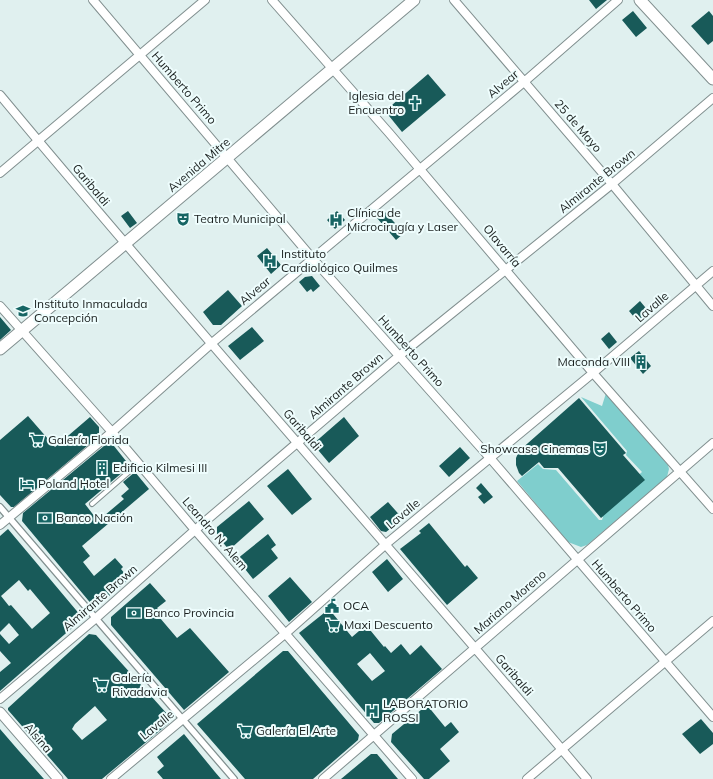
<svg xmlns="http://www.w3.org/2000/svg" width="713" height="779" font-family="Mulish,sans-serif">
<rect width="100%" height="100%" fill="#e0f0ef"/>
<path fill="#7fcecd" d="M606,393L668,465L669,469L667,477L587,545L581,547L568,542L517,481L538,464L543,469L556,470L599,520H602L603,517L598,512L642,472L626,455L627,451L581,397L602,406Z"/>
<path fill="#185a59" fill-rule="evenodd" d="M589,0H607L596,9Z
M633,11L647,28L636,37L622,20Z
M709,11L713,16V41L708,45L691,26Z
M428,74L446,95L402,132L385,111Z
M128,211L137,223L130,228L121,216Z
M337,211L345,220L335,229L327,220Z
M384,211L404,233L396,240L377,218Z
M267,248L281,265L271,274L257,256Z
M312,276L320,286L313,292L311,289L307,292L299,282L305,277Z
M228,290L242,306L221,325H213L203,312Z
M640,301L650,313L639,323L629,311Z
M0,317L11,330L0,340Z
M252,327L264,341L240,360L228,346Z
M609,332L617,342L609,349L601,339Z
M639,351L651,366L643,374L630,358Z
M579,398L626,453L623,455L645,480L601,518L558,468H544L539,462L522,476L519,473L516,465V458L519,451Z
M28,416L55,447L90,417L99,427V436L14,507H11L0,495V440Z
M344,417L359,436L329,463L313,444Z
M110,441L130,466L85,504L98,521L124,499L121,496L129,489L123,482L135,472L149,489L82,546L90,556L83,562L94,576L115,558L123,567L121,569L129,579L96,607L93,606L22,521L23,513Z
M460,447L470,458L449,477L439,466Z
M288,469L312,499L292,515L267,486Z
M481,483L493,497L484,504L478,497L482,494L476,488Z
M249,501L264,519L229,550L217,535V527Z
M388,502L403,519L386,532L381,531L370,517Z
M429,523L465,567L467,565L478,578L447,605L400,549L421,533L419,531Z
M8,529L81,616V620L0,691V672L11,663L0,651V634L9,644L19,635L9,623L0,632V536ZM19,580L28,591L30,589L50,613L32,629L11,605L9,606L1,596Z
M268,534L276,545L271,549L278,558L253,579L237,559Z
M387,559L403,579L388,592L372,572Z
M290,577L312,602L289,622L268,596Z
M150,583L166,601L157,608L163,615L160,618L177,638L190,628L229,672L184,710L111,625V617Z
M329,609L352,637L366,625L384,647L385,646L391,653L401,644L410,655L421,645L442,669L379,723H374L299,633ZM370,653L385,671L372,681L357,664Z
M89,634L96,635L115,656L169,716V723L102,779H68L8,710V708ZM95,706L107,720L82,740L72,729L75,724Z
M283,651H288L359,735L358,740L313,779H245L197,724Z
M427,705L445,727L451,722L459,732L440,749L450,761L429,779H424L391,742L392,734Z
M701,719L713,733V744L700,754L682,734Z
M0,729L19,751L44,779H0Z
M184,734L215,772L221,779H163L157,772L164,766L157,757Z
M371,754H377L398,779H341Z"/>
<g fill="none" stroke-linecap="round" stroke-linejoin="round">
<defs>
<path id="service" d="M92,504L138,464"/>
<path id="pedestrian" d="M0,507L234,779"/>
<path id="minor" d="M93,0L313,259L490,458L713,717
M272,0L390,134L593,373L713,509
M454,0L612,184L713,306
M0,95C192,326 393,550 587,779
M0,173L205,0
M0,306L112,432L195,530L412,779
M0,525L112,432L212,343L524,82L618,0
M0,699L95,619L195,530L399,356L612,184L713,98
M111,779L286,633L386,544L593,373L713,271
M323,779L713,443
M527,779L713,621"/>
<path id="tertiary" d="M0,712L58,779"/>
<path id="secondary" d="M640,0L713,79
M0,349L414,0"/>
</defs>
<use href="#service" stroke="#818f8f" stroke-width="6"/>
<use href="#pedestrian" stroke="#818f8f" stroke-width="8"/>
<use href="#minor" stroke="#818f8f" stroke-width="10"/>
<use href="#tertiary" stroke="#818f8f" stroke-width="11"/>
<use href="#secondary" stroke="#818f8f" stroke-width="13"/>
<use href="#service" stroke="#fff" stroke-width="4"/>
<use href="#pedestrian" stroke="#fff" stroke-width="5.5"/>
<use href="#minor" stroke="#fff" stroke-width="8"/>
<use href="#tertiary" stroke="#fff" stroke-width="9"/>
<use href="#secondary" stroke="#fff" stroke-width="11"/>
</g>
<defs>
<symbol id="church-bare" viewBox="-9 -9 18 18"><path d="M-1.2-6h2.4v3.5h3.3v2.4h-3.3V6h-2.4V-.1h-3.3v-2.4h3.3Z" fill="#166564" stroke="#eefdfd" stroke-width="2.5" paint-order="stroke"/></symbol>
<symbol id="theatre-bare" viewBox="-9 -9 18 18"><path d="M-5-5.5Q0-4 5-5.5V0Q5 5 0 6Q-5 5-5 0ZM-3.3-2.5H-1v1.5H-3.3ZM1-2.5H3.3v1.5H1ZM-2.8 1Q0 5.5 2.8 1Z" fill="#166564" stroke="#eefdfd" stroke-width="2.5" paint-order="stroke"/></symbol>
<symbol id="hospital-bare" viewBox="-9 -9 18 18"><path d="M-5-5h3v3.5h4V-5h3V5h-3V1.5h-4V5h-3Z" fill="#166564" stroke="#eefdfd" stroke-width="2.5" paint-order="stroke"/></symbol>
<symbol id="school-bare" viewBox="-9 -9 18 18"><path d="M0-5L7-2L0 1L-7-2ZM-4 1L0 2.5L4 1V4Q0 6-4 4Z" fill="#166564" stroke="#eefdfd" stroke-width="2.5" paint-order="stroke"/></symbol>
<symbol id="building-bare" viewBox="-9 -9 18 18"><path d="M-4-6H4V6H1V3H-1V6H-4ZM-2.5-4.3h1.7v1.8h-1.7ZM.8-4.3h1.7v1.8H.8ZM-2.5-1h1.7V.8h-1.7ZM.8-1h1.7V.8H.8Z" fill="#166564" stroke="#eefdfd" stroke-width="2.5" paint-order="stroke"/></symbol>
<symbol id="supermarket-bare" viewBox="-9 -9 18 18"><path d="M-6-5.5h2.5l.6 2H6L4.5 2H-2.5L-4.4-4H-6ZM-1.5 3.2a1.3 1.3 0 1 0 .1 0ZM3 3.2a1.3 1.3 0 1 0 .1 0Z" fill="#166564" stroke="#eefdfd" stroke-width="2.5" paint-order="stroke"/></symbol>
<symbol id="hotel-bare" viewBox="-9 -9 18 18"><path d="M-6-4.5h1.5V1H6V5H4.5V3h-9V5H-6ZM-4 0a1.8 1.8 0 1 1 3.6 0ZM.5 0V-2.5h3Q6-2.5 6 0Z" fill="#166564" stroke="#eefdfd" stroke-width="2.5" paint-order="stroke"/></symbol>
<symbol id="bank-bare" viewBox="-9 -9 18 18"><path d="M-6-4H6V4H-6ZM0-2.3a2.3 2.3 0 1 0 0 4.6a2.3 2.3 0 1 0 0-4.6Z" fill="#166564" stroke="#eefdfd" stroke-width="2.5" paint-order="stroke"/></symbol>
<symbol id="civic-bare" viewBox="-9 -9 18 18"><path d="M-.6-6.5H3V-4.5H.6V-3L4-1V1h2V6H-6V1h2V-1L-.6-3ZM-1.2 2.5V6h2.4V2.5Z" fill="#166564" stroke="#eefdfd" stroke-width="2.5" paint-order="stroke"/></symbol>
</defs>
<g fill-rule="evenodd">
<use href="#church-bare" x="405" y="93" width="20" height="20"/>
<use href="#theatre-bare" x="173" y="209" width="20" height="20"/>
<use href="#hospital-bare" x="326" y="210" width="20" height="20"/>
<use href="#hospital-bare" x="260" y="251" width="20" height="20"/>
<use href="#school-bare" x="13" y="301" width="20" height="20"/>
<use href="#building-bare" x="631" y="352" width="20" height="20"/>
<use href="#supermarket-bare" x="27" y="430" width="20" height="20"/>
<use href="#theatre-bare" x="590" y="439" width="20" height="20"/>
<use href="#building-bare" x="92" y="458" width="20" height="20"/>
<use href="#hotel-bare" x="17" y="474" width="20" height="20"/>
<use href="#bank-bare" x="35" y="508" width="20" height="20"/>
<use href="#civic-bare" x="322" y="596" width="20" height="20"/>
<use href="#bank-bare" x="124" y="603" width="20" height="20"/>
<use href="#supermarket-bare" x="323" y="615" width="20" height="20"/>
<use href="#supermarket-bare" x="91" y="675" width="20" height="20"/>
<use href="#hospital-bare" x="362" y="701" width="20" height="20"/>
<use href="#supermarket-bare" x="235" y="721" width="20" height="20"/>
</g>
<g text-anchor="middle" stroke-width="4" stroke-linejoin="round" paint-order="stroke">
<g font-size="12" fill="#1a201f" stroke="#eefdfd">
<text transform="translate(503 84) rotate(-40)" y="4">Alvear</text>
<text transform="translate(184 88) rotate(49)" y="4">Humberto Primo</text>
<text transform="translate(578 126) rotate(49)" y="4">25 de Mayo</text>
<text transform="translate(199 165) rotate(-40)" y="4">Avenida Mitre</text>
<text transform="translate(597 181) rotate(-39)" y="4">Almirante Brown</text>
<text transform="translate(91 185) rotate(50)" y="4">Garibaldi</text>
<text transform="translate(502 246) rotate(50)" y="4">Olavarría</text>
<text transform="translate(255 291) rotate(-40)" y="4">Alvear</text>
<text transform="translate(652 307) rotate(-41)" y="4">Lavalle</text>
<text transform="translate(411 351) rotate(48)" y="4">Humberto Primo</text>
<text transform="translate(346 386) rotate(-41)" y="4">Almirante Brown</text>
<text transform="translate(302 430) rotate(49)" y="4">Garibaldi</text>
<text transform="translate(403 514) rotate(-40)" y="4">Lavalle</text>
<text transform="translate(215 534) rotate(49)" y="4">Leandro N. Alem</text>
<text transform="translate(624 596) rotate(49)" y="4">Humberto Primo</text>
<text transform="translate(100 598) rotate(-41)" y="4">Almirante Brown</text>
<text transform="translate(510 602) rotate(-41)" y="4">Mariano Moreno</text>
<text transform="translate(514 675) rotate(49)" y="4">Garibaldi</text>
<text transform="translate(157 725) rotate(-39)" y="4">Lavalle</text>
<text transform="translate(38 738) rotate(49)" y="4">Alsina</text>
</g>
<g font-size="12" fill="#1a201f" stroke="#eefdfd" text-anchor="start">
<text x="404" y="100" text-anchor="end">Iglesia del<tspan x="404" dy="14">Encuentro</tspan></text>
<text x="347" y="217">Clínica de<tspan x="347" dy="14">Microcirugía y Laser</tspan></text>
<text x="194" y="223">Teatro Municipal</text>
<text x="281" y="258">Instituto<tspan x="281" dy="14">Cardiológico Quilmes</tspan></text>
<text x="34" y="308">Instituto Inmaculada<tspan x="34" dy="14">Concepción</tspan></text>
<text x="630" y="366" text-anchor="end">Maconda VIII</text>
<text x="48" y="444">Galería Florida</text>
<text x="589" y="453" text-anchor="end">Showcase Cinemas</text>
<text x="113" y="472">Edificio Kilmesi III</text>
<text x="38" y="488">Poland Hotel</text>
<text x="56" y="522">Banco Nación</text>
<text x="343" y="610">OCA</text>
<text x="145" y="617">Banco Provincia</text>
<text x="344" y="629">Maxi Descuento</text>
<text x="112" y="682">Galería<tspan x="112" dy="14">Rivadavia</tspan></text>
<text x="383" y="708">LABORATORIO<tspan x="383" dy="14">ROSSI</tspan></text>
<text x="256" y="735">Galería El Arte</text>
</g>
</g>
</svg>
